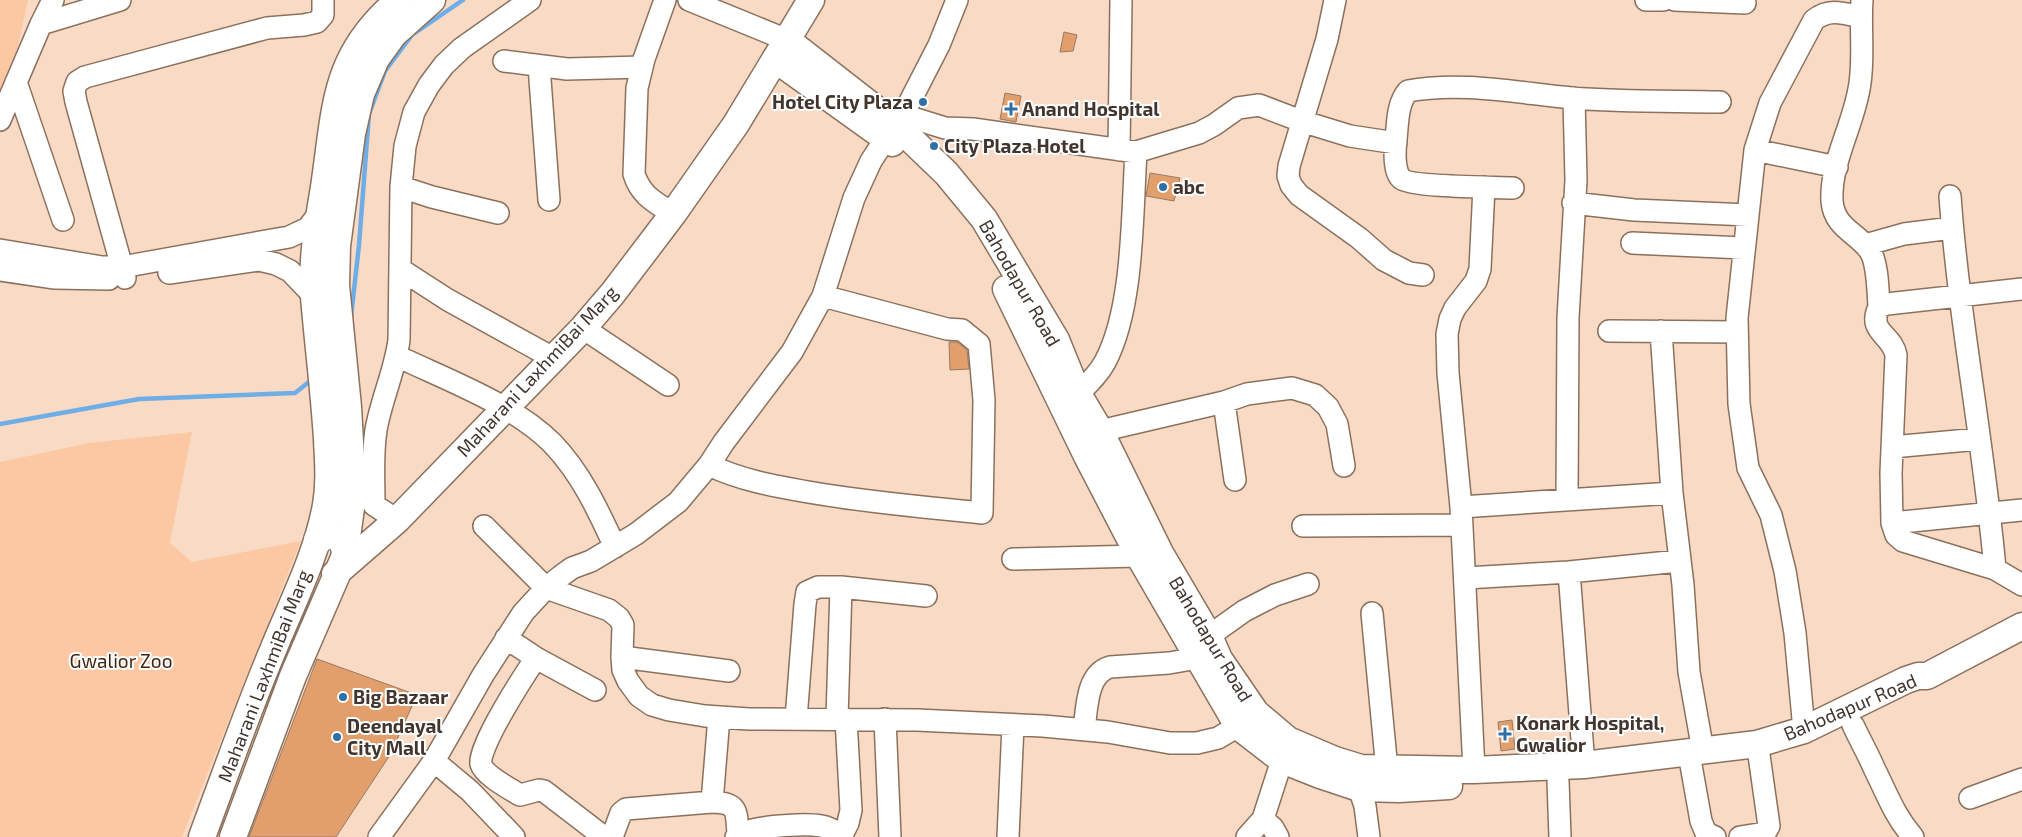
<svg xmlns="http://www.w3.org/2000/svg" width="2022" height="837" font-family="'Exo 2',sans-serif">
<rect width="100%" height="100%" fill="#f9dbc5"/>
<path fill="#fbc8a3" d="M0,0H28L0,128Z
M192,432L170,543L192,562L301,541L182,837H0V462L89,443Z"/>
<g fill="none" stroke-linecap="round" stroke-linejoin="round">
<path stroke="#6eade6" stroke-width="4.5" d="M351,317L359,245L369,114L385,71L412,35L463,0
M0,424L139,399L295,393L314,378"/>
</g>
<path fill="#e39f6b" stroke="#957a67" d="M1064,32L1077,35L1073,51L1060,52Z
M1005,93L1021,96L1016,122L1000,119Z
M1150,173L1180,178L1174,201L1146,196Z
M949,342H957L967,350L969,369L950,370Z
M317,659L417,695L390,755L336,837H249Z
M1512,720L1515,749L1501,751L1498,722Z"/>
<g fill="none" stroke-linecap="round" stroke-linejoin="round">
<defs>
<path id="minor" d="M665,0L644,59L637,88L634,174C641,196 655,202 673,214
M689,0L787,40
M1335,0L1327,39L1289,166L1288,176L1291,185L1299,195L1359,238L1384,260L1409,273L1423,275
M1646,0H1663
M1674,0L1745,3
M1862,0C1860,28 1864,56 1860,83C1855,123 1830,161 1832,201C1834,228 1858,233 1870,251C1878,263 1878,293 1879,307
M41,24L120,0
M504,61L567,69L642,67
M539,66L549,200
M16,82L63,220
M903,115L945,128L973,129L1136,152L1199,133L1214,125L1238,108L1259,105L1301,121L1350,136L1396,143
M0,120L41,24L53,0
M896,125L903,115L939,45L957,0
M1119,150L1121,0
M1755,150L1837,167
M401,187L432,197L498,213
M1513,188C1495,187 1412,187 1402,179C1393,173 1395,148 1396,139C1398,122 1397,104 1408,91C1461,81 1518,93 1572,98C1621,102 1671,101 1720,102
M1950,196C1959,321 1984,444 1995,569
M1573,203L1634,210L1748,215
M1632,243L1743,248
M1865,245L1904,234L1952,228
M0,250L102,267H122L289,237L308,228L320,212
M400,269L448,300L553,358
M0,270L55,278L109,279
M169,273L259,260L276,264L290,271L313,295
M125,278L76,102L74,91L77,82L85,77L267,28L304,25L317,22L323,15V0
M2022,289L1887,304L1879,307C1867,332 1892,334 1896,355L1891,473L1892,523L1896,535L1903,541L1995,569L2022,585
M583,328L668,385
M1609,331L1737,332
M1661,331L1672,493L1683,585L1689,672L1703,751
M397,356C447,380 513,404 552,443C581,473 598,510 615,547
M1078,394C1088,384 1098,375 1105,362C1134,308 1132,213 1136,152
M1224,402L1235,480
M1100,431L1224,402L1247,394L1292,388L1315,395L1328,407L1337,424L1344,466
M1892,447L1979,439
M709,465C740,480 774,486 808,492C865,502 924,507 982,513L984,400L979,344L962,330L947,329L823,296
M1567,499L1568,318L1576,180L1574,98
M1461,507L1672,493
M397,520L374,505C374,480 372,455 376,430C381,400 395,371 399,340L401,187L405,146L414,112L429,85L444,65L462,48L530,0
M1892,523L2022,510
M484,526L546,588L609,610L619,618L623,625L622,657L623,670L628,681L639,696L652,705L669,710L705,716L749,719L917,720L1043,726L1108,732L1170,743H1197L1218,738L1238,726
M1303,526L1462,525
M1013,559L1139,556
M1569,572L1584,765
M1466,578L1569,572L1679,561
M1372,613L1387,770
M1209,636L1244,611L1275,595L1308,584
M506,638L536,658L595,690
M622,657L729,671
M536,658C525,674 477,748 481,764C484,775 510,789 520,795L539,790L544,791L604,837
M837,718L841,587
M796,719L805,604L807,592L818,587H841L926,596
M885,719L890,837
M1853,725C1860,740 1868,754 1874,768C1887,794 1894,815 1913,837
M1084,730C1087,709 1086,674 1110,667L1169,663L1198,658
M1804,730L1795,633L1785,571L1771,515L1748,468L1739,404L1737,318L1755,150L1770,103L1814,20C1829,8 1843,13 1861,17
M434,761L470,791L514,837
M1691,765L1701,821L1706,833L1715,837
M1474,770L1461,507L1448,373L1447,334L1450,319L1455,308L1476,281L1480,269L1484,187
M1558,781L1560,837
M1359,788L1365,806L1369,837
M1970,798L2022,779
M712,802L719,717
M1263,819L1273,828L1278,837
M379,837L434,761L483,675L523,613L546,588L561,576L572,568L591,561L636,534L678,502L709,465L724,442L792,352L823,296L854,198L871,161L886,138
M612,837L621,813L626,809L712,802C739,803 736,811 738,834
M736,837C746,826 806,823 821,826C829,827 835,831 841,837
M841,837L848,823L851,810L846,719
M1008,837L1013,725
M1247,837L1263,819L1282,760
M1740,837L1765,833L1769,826L1759,755"/>
<path id="major" d="M787,40L896,125L946,173L984,219L1056,340L1078,394L1100,431L1160,553L1209,636L1219,659L1256,713L1288,740L1335,760L1361,768L1474,770L1584,765L1757,744L1804,730L1906,680L1918,676H1927L2022,626
M775,59L892,143
M1006,289L1087,456L1139,556L1238,726L1282,760L1320,775L1359,788L1399,789L1449,786
M335,574L397,520L583,328L613,293L673,214L736,124L811,0
M202,837C225,775 247,712 273,650C292,603 317,555 326,505C330,482 328,461 327,439C324,391 318,344 314,297C311,260 318,224 324,187C336,108 332,56 399,0
M233,837L293,676L344,558L353,494L348,407L336,285L337,246L352,134L361,94L376,59L394,34L432,0"/>
<path id="highway" d="M318,540C326,534 331,533 340,536L345,547"/>
</defs>
<use href="#minor" stroke="#8b715d" stroke-width="24"/>
<use href="#major" stroke="#8b715d" stroke-width="29"/>
<use href="#highway" stroke="#8b715d" stroke-width="30"/>
<use href="#minor" stroke="#fff" stroke-width="21"/>
<use href="#major" stroke="#fff" stroke-width="26"/>
<use href="#highway" stroke="#fff" stroke-width="28"/>
</g>
<g fill="#2e70a6" stroke="#fff" stroke-width="2">
<circle cx="923" cy="102" r="5"/>
<path d="M1008.5 101.5h5v5h5v5h-5v5h-5v-5h-5v-5h5z"/>
<circle cx="934" cy="146" r="5"/>
<circle cx="1163" cy="187" r="5"/>
<circle cx="343" cy="697" r="5"/>
<path d="M1502.5 726.5h5v5h5v5h-5v5h-5v-5h-5v-5h5z"/>
<circle cx="337" cy="737" r="5"/>
</g>
<g text-anchor="middle" stroke-width="4" stroke-linejoin="round" paint-order="stroke">
<g font-size="19" font-weight="bold" fill="#41352d" stroke="#fff" text-anchor="start">
<text x="913" y="109" text-anchor="end">Hotel City Plaza</text>
<text x="1022" y="116">Anand Hospital</text>
<text x="944" y="153">City Plaza Hotel</text>
<text x="1173" y="194">abc</text>
<text x="353" y="704">Big Bazaar</text>
<text x="1516" y="730">Konark Hospital,<tspan x="1516" dy="22">Gwalior</tspan></text>
<text x="347" y="733">Deendayal<tspan x="347" dy="22">City Mall</tspan></text>
</g>
<g font-size="19" fill="#41352d" stroke="#fff">
<text transform="translate(1020 283) rotate(60)" y="7">Bahodapur Road</text>
<text transform="translate(537 371) rotate(-47)" y="7">Maharani LaxhmiBai Marg</text>
<text transform="translate(1211 639) rotate(59)" y="7">Bahodapur Road</text>
<text transform="translate(264 676) rotate(-69)" y="7">Maharani LaxhmiBai Marg</text>
<text transform="translate(1850 707) rotate(-23)" y="7">Bahodapur Road</text>
</g>
<g font-size="19" fill="#41250f" stroke="#fff">
<text x="121" y="668">Gwalior Zoo</text>
</g>
</g>
</svg>
